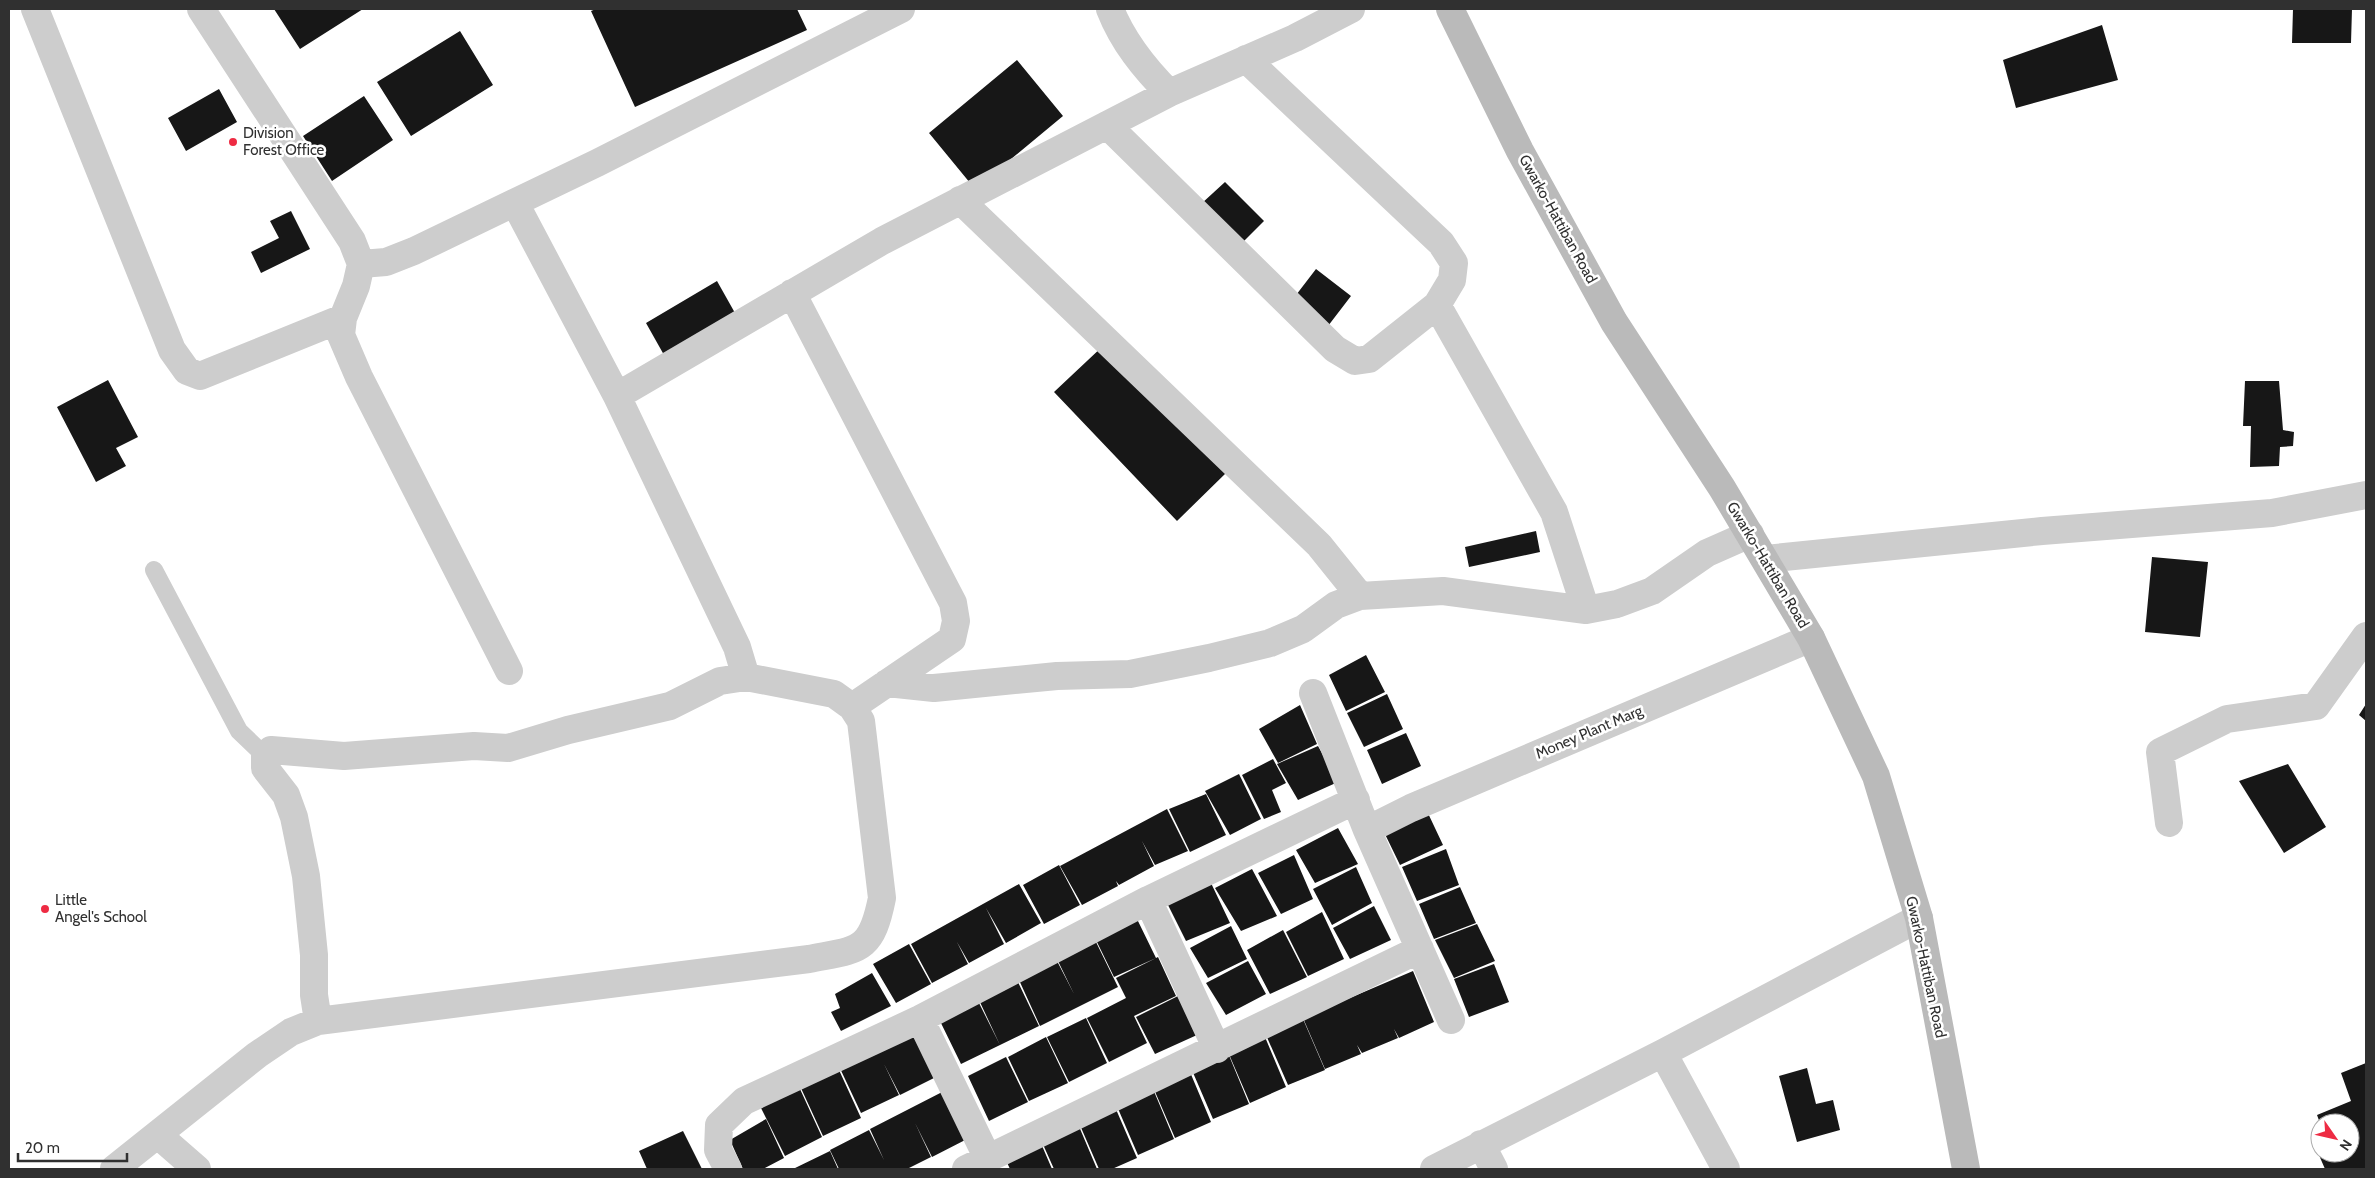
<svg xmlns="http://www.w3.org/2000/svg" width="2375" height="1178" font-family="Cabin,sans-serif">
<rect width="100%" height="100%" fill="#fff"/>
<path fill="#171717" d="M274,9H363L300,49Z
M596,9H797L807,30L635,107L591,11Z
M2293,9H2352L2351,43H2292Z
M2102,25L2118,80L2016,108L2003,60Z
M460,31L493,85L411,136L377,82Z
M1017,60L1063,116L975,189L929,133Z
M219,89L237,122L186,151L168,118Z
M364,96L393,140L332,181L303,136Z
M1225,182L1264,221L1241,244L1201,204Z
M291,211L310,249L261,273L251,252L279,238L270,221Z
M1316,269L1351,296L1328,326L1293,299Z
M717,281L735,313L664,355L646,323Z
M1104,345L1226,473L1177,521L1054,392Z
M108,380L138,437L116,448L126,466L96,482L57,407Z
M2245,381H2279L2283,430L2294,432L2293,446L2280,447L2279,466L2250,467L2251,426H2243Z
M1536,531L1540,552L1469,567L1465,547Z
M2152,557L2208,562L2200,637L2145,632Z
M1366,655L1385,692L1346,711L1329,675Z
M1387,694L1403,729L1364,747L1347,713Z
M2366,704V721L2359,715Z
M1300,705L1317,744L1278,763L1259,729Z
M1406,733L1421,766L1382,784L1367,750Z
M1318,746L1338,782L1298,800L1277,764Z
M1273,759L1286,783L1272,790L1281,812L1264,819L1242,775Z
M2288,764L2326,827L2284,853L2239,781Z
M1239,774L1261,819L1230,835L1205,791Z
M1206,794L1226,835L1190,852L1169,809Z
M1167,809L1188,851L1155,865L1142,841L1154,866L1119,885L1116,881L1118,886L1082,905L1060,866Z
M1426,809L1443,845L1400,865L1382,828Z
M1338,828L1358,864L1315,883L1296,850Z
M1446,849L1459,885L1417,901L1402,867Z
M1294,855L1313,899L1281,914L1258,873Z
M1059,865L1080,905L1044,924L1023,885Z
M1356,867L1372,903L1332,925L1313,889Z
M1252,869L1277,916L1241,931L1215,888Z
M1211,883L1230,923L1186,941L1168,905Z
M1019,884L1041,923L1006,943L986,908L1004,944L969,963L957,942L968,964L932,983L911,944Z
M1460,887L1476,923L1434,939L1419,904Z
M1374,906L1391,940L1350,959L1333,928Z
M1322,912L1344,959L1308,976L1286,932Z
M1137,919L1156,958L1114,977L1096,940Z
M1477,924L1495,961L1454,978L1435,940Z
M1231,926L1247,959L1208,978L1190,948Z
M1283,930L1307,977L1270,994L1247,950Z
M1096,942L1118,987L1040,1026L1019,980L1057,961L1074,994L1058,961Z
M909,944L931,984L896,1003L873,964Z
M1158,957L1176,996L1134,1016L1147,1043L1109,1062L1087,1018L1126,998L1116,978Z
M1248,961L1266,994L1226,1015L1206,983Z
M1494,964L1509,1002L1469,1017L1454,979Z
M1413,971L1434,1022L1399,1038L1394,1029L1398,1038L1362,1053L1357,1045L1361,1054L1325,1069L1303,1018Z
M872,973L891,1006L841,1031L831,1012L840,1008L835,994Z
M1017,980L1039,1026L1000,1045L979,1000Z
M1178,996L1197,1035L1155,1054L1136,1017Z
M977,999L1000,1045L961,1064L939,1019Z
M1086,1018L1107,1063L1069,1082L1047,1037Z
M1303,1019L1325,1070L1288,1085L1266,1035Z
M915,1028L938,1076L900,1095L884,1064L899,1095L861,1113L837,1062Z
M1046,1037L1068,1083L1029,1101L1008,1057Z
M1265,1037L1286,1087L1250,1103L1228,1052Z
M1228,1053L1249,1104L1213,1119L1191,1068Z
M1006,1057L1028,1102L989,1121L968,1076Z
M2366,1063V1169H2325L2312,1139L2320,1135V1153H2350V1123H2320L2317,1115L2351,1101L2341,1073Z
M1807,1068L1816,1104L1833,1100L1840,1130L1797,1142L1779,1076Z
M839,1070L861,1118L823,1136L800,1086Z
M1190,1072L1211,1122L1175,1138L1153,1087Z
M800,1089L822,1137L785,1156L760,1106Z
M948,1089L971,1137L932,1157L915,1123L931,1157L907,1169H839L830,1150L869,1130L884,1160L870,1129Z
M1153,1089L1174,1139L1138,1155L1116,1104Z
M1115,1107L1137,1158L1112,1169H1099L1079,1123Z
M766,1119L784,1158L763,1169H743L730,1140Z
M1078,1124L1097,1169H1054L1041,1140Z
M683,1131L702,1169H647L639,1151Z
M1040,1141L1052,1169H1010L1004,1156Z
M830,1151L838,1169H793Z"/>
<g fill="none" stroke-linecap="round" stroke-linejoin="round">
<path stroke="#cdcdcd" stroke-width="18" d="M154,570L239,731L265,756"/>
<path stroke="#cdcdcd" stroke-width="28" d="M35,9L172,350L187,371L200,376L343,318
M201,9L352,241L361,264L356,286L343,318L341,335L359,377L509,671
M1110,9C1123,42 1144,68 1169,93
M1107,125L1335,349L1355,361L1369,359L1437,305L1452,280L1454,263L1441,243L1246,59
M960,200L1319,545L1360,596
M515,203L617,396L737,647L746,677
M361,264L386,262L414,251L597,163L901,9
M792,293L953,603L956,621L952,639L852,707
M1437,305L1554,512L1586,610
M617,396L882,241L1169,93L1295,38L1351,9
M1765,559L2042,531L2272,513L2366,495
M887,683L934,688L1057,676L1130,674L1209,658L1270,643L1303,629L1336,605L1360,596L1443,591L1586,610L1617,604L1652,591L1707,553L1750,534
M1313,693L1367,830L1451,1020
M2169,823L2160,752L2227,719L2316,706L2366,636
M1367,830L1411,808L1811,638
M1148,900L1217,1049
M920,1019L988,1159
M1663,1053L1726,1169
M158,1135L197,1169
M1481,1144L1494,1169
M114,1169L257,1055L291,1032L318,1021L809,959C859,949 871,953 882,898L861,721L852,707L834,694L746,677L720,681L670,706L568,730L508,748L474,746L344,756L271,750L265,756V768L286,795L294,817L306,876L314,955V995L318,1021
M728,1169L718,1150L719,1125L744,1101L920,1019L1148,900L1356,800
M966,1169L1420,949
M1434,1169L1663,1053L1919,918"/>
<path stroke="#bababa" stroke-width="28" d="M1450,9L1520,151L1614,322L1722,488L1811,638L1876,776L1919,918L1966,1169"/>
</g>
<g fill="#ee2b43" stroke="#fff" stroke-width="2">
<circle cx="233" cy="142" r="5"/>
<circle cx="45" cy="909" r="5"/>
</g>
<g text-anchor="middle" stroke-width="5" stroke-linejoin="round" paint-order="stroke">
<g font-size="15" fill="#303030" stroke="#fff" text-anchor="start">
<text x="243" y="138">Division<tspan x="243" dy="17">Forest Office</tspan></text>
<text x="55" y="905">Little<tspan x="55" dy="17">Angel's School</tspan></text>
</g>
<g font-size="15" fill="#303030" stroke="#fff">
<text transform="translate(1558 219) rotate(61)" y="5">Gwarko-Hattiban Road</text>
<text transform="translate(1768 565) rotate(59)" y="5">Gwarko-Hattiban Road</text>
<text transform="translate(1589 732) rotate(-23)" y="5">Money Plant Marg</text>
<text transform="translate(1926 967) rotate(78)" y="5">Gwarko-Hattiban Road</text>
</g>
</g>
<rect width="2375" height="1178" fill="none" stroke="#303030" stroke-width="20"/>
<g transform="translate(2335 1138) rotate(124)"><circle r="24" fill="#ffffff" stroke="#acacac"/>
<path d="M0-4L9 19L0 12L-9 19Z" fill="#ee2b43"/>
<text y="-8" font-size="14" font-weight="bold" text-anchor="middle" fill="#303030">N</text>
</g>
<path d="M18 1153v8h109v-8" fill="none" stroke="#303030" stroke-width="2.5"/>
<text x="25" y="1153" font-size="15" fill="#303030" stroke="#ffffff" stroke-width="4" paint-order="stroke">20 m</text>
</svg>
